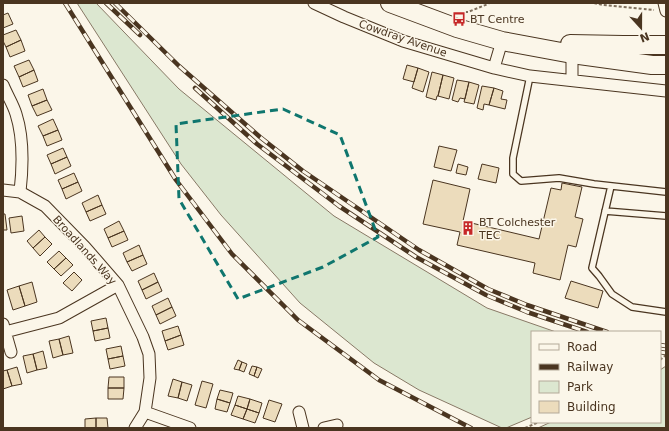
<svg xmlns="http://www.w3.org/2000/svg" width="669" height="431" font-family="'DejaVu Sans',sans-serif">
<rect width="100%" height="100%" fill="#fbf6e9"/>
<path fill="#dce7d0" stroke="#887966" d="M77,3H96L179,89L334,216L487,308L556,332H532V417L506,428H502L419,390L374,363L300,303L221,215L181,164Z
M666,366V428H538L551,422H660V370Z"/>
<path fill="#ecdcbc" stroke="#4a3520" d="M8,13L13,24L3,28V15Z
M16,30L21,40L6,47L3,41V35Z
M21,40L25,51L10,57L6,47Z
M29,60L34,70L19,77L14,66Z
M407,65L418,68L414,82L403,79Z
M418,68L429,72L423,92L412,88Z
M34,70L38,81L23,87L19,77Z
M432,72L443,75L438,96H437L436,100L426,97Z
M443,75L454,78L449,99L438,96Z
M457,80L469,82L465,99L460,98L458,102L452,100Z
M469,82L479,85L474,104L464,102Z
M482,86L494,88L489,105L484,104L483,110L477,108Z
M494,88L503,91L501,99L507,100L505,109L489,105Z
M43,89L47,100L32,106L28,95Z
M47,100L52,110L37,116L32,106Z
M53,119L58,130L43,136L38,126Z
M58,130L62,140L47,146L43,136Z
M439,146L457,150L451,171L434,167Z
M63,148L67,157L51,164L47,155Z
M67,157L71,166L55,174L51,164Z
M458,164L468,167L466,175L456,173Z
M482,164L499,168L496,183L478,179Z
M74,173L78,182L62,189L58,180Z
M433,180L470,189L463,221L539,239L551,188L561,190L562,183L582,187L575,217L583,219L576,247L568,245L560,280L533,273L535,263L457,245L460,232L423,224Z
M78,182L82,191L66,199L62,189Z
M98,195L102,205L86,212L82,203Z
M102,205L106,214L90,221L86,212Z
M3,214H5L7,230H3Z
M22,216L24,231L11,233L9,218Z
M119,221L124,231L108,238L104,229Z
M39,230L45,237L33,248L27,241Z
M124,231L128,240L112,247L108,238Z
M45,237L52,244L40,256L33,248Z
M139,245L143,255L127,262L123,253Z
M59,251L66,258L54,269L47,262Z
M143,255L147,264L132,271L127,262Z
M66,258L73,265L61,276L54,269Z
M74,272L82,280L72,291L63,283Z
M154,273L158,282L142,290L138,281Z
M571,281L603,291L598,308L565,298Z
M32,282L37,302L25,306L19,286Z
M158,282L162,291L146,299L142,290Z
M19,286L25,306L13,310L7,290Z
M168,298L172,307L156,315L152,306Z
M172,307L176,316L160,324L156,315Z
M106,318L108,328L93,331L91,321Z
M178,326L181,335L165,341L162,331Z
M108,328L110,338L95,341L93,331Z
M181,335L184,345L168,350L165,341Z
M69,336L73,353L63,355L59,339Z
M59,339L63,355L53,358L49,341Z
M121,346L123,356L108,359L106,349Z
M43,351L47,368L37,370L33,354Z
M33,354L37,370L27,373L23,356Z
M123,356L125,366L110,369L108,359Z
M238,360L242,362L239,370L234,369Z
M242,362L247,364L244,372L239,370Z
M252,366L257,367L254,376L249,374Z
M17,367L22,384L12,386L7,370Z
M257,367L262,369L258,378L254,376Z
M7,370L12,386L3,389V371Z
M109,377H124V388H108Z
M173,379L182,382L178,398L168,396Z
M202,381L213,384L206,408L195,405Z
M182,382L192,385L187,401L178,398Z
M108,388H124L123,399H108Z
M220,390L233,393L230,403L217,399Z
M238,396L250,399L247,409L235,405Z
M217,399L230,403L227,412L215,409Z
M250,399L262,403L259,413L247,409Z
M269,400L282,404L275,422L263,418Z
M235,405L247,409L243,419L231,415Z
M247,409L259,413L255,423L243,419Z
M96,418H107L108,428H96Z
M96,418V428H85V419Z"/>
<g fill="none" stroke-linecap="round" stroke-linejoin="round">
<defs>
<path id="service" d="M530,76L513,158V174L521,181L559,178L594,184L666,192
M611,186L592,268L599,276L612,294L632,307L666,312
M605,211L666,216"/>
<path id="minor" d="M314,3L344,17L403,41L494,68L530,76L666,91
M664,3L666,11
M572,54V80
M494,68L502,41
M3,85C7,95 13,104 16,114C24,139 23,166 20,192
M3,190L20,192L45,206L85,247L118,285L143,337L149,354L150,378L145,412L135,428
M3,324L11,352
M5,332L59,318L118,285
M145,412L190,428
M299,412L303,428
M324,428L337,425"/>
<path id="primary" d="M390,3L457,28L502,41L572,54L652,65H666
M570,44L623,45H666"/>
</defs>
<use href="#service" stroke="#4a3520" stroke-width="8"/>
<use href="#minor" stroke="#4a3520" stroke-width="13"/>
<use href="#primary" stroke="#4a3520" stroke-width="20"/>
<path stroke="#7f6f5c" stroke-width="2" stroke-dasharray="3 2" stroke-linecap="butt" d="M594,3L603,5L654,10
M460,12H468L488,4L489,3
M660,360L666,355
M525,428L539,422"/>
<use href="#service" stroke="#fbf6e9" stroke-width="5.5"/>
<use href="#minor" stroke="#fbf6e9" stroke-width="11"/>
<use href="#primary" stroke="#fbf6e9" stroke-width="18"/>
<defs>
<path id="rail" d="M65,3L176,180L232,254L298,320L379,380L471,428
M106,3L140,35
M115,3L179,66L260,137L303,171L419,250L488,289L527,305L607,332
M195,88L257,144L339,206L416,257L486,295L527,312L587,332
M660,345L666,346
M660,352L666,353"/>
</defs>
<use href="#rail" stroke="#4a3520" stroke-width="4.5"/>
<use href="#rail" stroke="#fbf6e9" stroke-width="3" stroke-dasharray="9" stroke-linecap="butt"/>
</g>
<path fill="none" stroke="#0f766e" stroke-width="3" stroke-dasharray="8 5" stroke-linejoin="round" d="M283,109L340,135L378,237L323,267L238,299L179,199L176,124Z"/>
<defs>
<symbol id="bus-bare" viewBox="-9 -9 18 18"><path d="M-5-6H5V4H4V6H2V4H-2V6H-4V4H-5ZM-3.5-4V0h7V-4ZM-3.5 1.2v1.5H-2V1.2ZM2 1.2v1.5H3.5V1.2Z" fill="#c62828" stroke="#fbf6e9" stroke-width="2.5" paint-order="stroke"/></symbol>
<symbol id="building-bare" viewBox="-9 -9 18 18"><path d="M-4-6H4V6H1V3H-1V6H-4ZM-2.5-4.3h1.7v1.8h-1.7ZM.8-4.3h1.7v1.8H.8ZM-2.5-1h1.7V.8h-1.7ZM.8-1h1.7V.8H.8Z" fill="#c62828" stroke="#fbf6e9" stroke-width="2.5" paint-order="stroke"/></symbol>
</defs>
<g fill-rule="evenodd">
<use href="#bus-bare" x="449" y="9" width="20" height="20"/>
<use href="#building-bare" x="458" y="218" width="20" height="20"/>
</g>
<g text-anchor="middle" stroke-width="3" stroke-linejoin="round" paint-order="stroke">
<g font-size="11" fill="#4a3520" stroke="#fbf6e9" text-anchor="start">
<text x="470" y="23">BT Centre</text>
<text x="479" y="226">BT Colchester<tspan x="479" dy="13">TEC</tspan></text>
</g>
<g font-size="11" fill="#4a3520" stroke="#fbf6e9">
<text transform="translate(403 38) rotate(19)" y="4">Cowdray Avenue</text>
<text transform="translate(85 250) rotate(48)" y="4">Broadlands Way</text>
</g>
</g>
<rect width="669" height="431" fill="none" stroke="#4a3520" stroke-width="8"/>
<rect x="531" y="331" width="130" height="92" fill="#fbf6e9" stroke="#b4a999"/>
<rect x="539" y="344" width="20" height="6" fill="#fbf6e9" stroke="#b4a999"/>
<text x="567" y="351" font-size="12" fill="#4a3520">Road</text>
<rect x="539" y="364" width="20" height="6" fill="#4a3520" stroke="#b4a999"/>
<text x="567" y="371" font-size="12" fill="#4a3520">Railway</text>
<rect x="539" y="381" width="20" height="12" fill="#dce7d0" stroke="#b4a999"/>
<text x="567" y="391" font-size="12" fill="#4a3520">Park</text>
<rect x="539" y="401" width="20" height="12" fill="#ecdcbc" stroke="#b4a999"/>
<text x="567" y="411" font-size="12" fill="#4a3520">Building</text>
<g transform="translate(641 28) rotate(159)" stroke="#fbf6e9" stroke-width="3" paint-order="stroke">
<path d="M0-3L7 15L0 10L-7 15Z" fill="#4a3520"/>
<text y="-6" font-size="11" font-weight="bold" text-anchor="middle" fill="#4a3520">N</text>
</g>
</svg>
